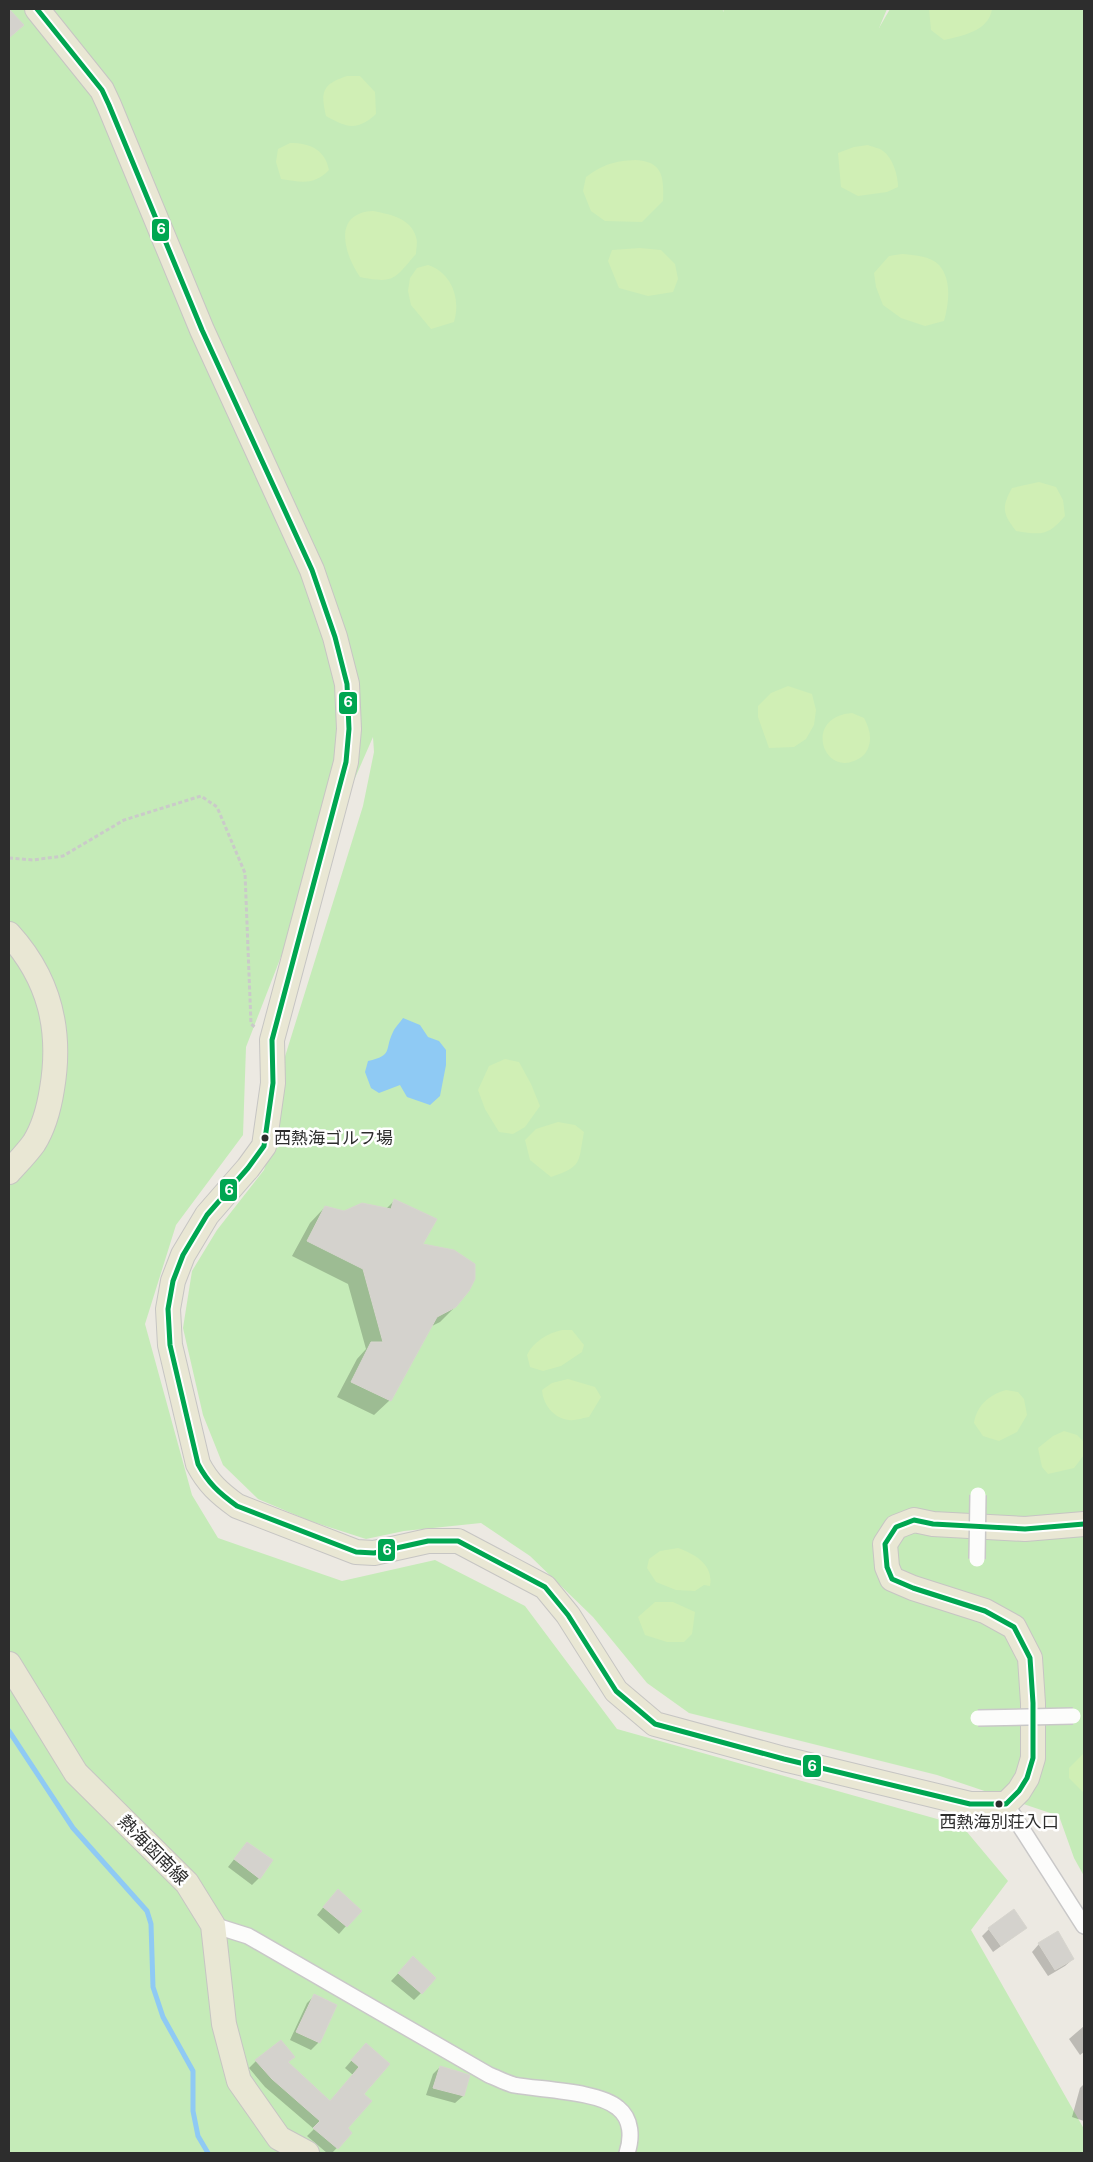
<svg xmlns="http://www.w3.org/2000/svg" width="1093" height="2162" font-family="'Public Sans','Noto Sans JP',sans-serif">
<rect width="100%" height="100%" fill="#ece9e2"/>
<path fill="#c5ebb8" d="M9,9H722L724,12L723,9H887L879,28L890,9H1084V1876L1074,1858L1059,1816L937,1775L689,1713L647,1683L593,1617L530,1556L481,1523L404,1531L366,1539L310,1521L258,1499L223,1465L203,1415L183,1328L192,1271L217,1230L264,1170L274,1139L283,1063L363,806L374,752L373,737L313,874L246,1047L243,1135L176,1225L145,1324L192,1495L218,1538L342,1581L435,1560L525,1606L617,1729L962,1826L1008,1881L971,1930L1084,2129V2153H9Z"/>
<path fill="#d0efb5" d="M929,9H992C989,31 962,36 944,40L931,30Z
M347,76H360L375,92L376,114C357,131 347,128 326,116C320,91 323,84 347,76Z
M290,143C311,143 325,150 329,170C313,186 301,182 281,179L276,162L278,149Z
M868,145C872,147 880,148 883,151C893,158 898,176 898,187L887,192L858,196L841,187L838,153L854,147Z
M636,160C663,162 664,177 663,201L642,222L605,221L591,211L583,191L586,177C604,164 614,161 636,160Z
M373,211C389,214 411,218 416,237C418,242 416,249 416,254C394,279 395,284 360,277C344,254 332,213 373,211Z
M640,248L661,250L675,264L678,279L673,292L648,296L619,288L608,261L612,250Z
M902,254C913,255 931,256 939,265C952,280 949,303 944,321L925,326L901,318L883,305L876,287L874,273L889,256Z
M428,265C452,273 461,299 454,322L431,329L411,305L408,291L410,278L417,268Z
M1039,482L1056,487L1063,500L1065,516C1048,536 1042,535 1016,531C1003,514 1001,508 1012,488Z
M788,686L812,694L816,710L814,725L806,739L794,747L769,748L758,717V706L771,693Z
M852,713L864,718C870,729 873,741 866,752C864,756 859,759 854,761C822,774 804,717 852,713Z
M505,1059L519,1062L531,1084L540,1106L525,1127L513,1134L499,1132L485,1109L478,1090L489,1066Z
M558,1122L575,1125L584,1132C578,1163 583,1166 551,1177L530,1160L525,1140L536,1129Z
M562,1330H572L584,1345L582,1352L561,1366L543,1371L530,1367L527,1355C533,1342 548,1333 562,1330Z
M568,1379L595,1387L601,1397L589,1417C583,1418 574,1421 569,1420C553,1418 543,1404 542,1390L552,1383Z
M1006,1390L1018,1392L1024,1399L1027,1415L1017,1432L999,1441L983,1436L974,1423C977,1405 989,1395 1006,1390Z
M1064,1431L1077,1435L1083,1441L1084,1455L1074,1468L1048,1474L1042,1467L1038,1448L1053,1436Z
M678,1548C695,1554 714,1565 710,1586L704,1585L695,1591L676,1590L656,1582L647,1568L649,1559L660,1551Z
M655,1602H673L695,1612L692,1634L684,1642H667L645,1635L638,1617Z
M1084,1753V1793L1069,1778V1768Z"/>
<path fill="#8fcaf4" d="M403,1018L420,1025L428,1037L439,1041L446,1050V1065L440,1096L430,1105L407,1097L400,1085L379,1093L371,1088L365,1072L368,1061C394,1055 384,1050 393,1032C395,1027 400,1023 403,1018Z"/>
<path fill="#0003" d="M394,1201L455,1307L440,1322L430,1327L390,1400L374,1415L337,1397L357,1359L366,1349L348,1284L292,1256L310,1223L325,1207L344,1212L386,1209Z
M247,1843L259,1878L252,1885L228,1867Z
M331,1898L346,1926L339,1934L317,1915Z
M1026,1928L993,1952L982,1936L989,1929Z
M1039,1944L1073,1959L1065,1966L1048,1976L1032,1952Z
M406,1965L421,1993L414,2000L391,1981Z
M314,1996L319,2042L311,2050L290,2040L307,2003Z
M1084,2026V2052L1080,2055L1069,2039Z
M359,2052L362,2094L346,2128L351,2133L332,2153H327L307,2136L314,2129L265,2087L249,2068L256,2061L287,2063L330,2102L353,2075L345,2068Z
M440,2067L463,2096L455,2103L426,2095L433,2074Z
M1084,2084V2121L1072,2117L1080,2088Z"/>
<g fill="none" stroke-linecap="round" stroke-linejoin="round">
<path stroke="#8fcaf4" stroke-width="5" d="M9,1731L73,1828L147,1911L151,1924L153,1987L163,2017L193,2071V2111L198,2136L208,2153"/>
</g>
<path fill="#d4d2cd" stroke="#d7d5ce" d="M9,9L24,25L9,38Z
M394,1199L437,1219L423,1244L454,1250L475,1264V1279L469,1291L456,1307L437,1317L391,1401L351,1382L371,1342H383L363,1269L307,1241L325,1206L344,1211L362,1203L391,1209Z
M247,1842L273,1860L260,1879L234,1859Z
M338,1889L362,1911L347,1927L323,1907Z
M1014,1909L1027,1928L1001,1946L988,1928Z
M1058,1931L1074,1959L1055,1970L1038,1943Z
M413,1956L436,1978L422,1994L398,1973Z
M314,1994L337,2005L320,2043L296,2032Z
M281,2040L295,2057L288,2062L330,2101L359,2067L351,2060L366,2043L390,2064L364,2094L372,2101L348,2128L352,2133L338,2149L313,2128L320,2121L272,2079L255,2060Z
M440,2066L470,2075L464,2096L433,2088Z"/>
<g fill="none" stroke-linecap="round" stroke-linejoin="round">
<defs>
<path id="street" d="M1006,1804L1084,1926
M213,1925L248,1936L489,2075C497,2078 506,2083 514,2085C541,2090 599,2091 618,2108C632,2119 632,2138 627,2153"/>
<path id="primary" d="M37,9L102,90L109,105L202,330L312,570L335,637L347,684L349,729L346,762L272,1040L273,1083L264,1146L248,1168L207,1215L183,1255L173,1281L168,1309L170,1345L198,1464C208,1483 219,1493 237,1506L356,1552L374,1553L428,1541H458L545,1587L568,1615L616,1691L655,1724L784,1759L970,1804H1006L1019,1791L1027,1778L1033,1758V1703L1030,1658L1014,1627L985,1611L913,1588L892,1579L887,1567L885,1544L896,1527L914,1520L933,1524L1025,1529L1084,1524
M9,934C50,979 62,1030 52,1089C49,1108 44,1127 34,1143C27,1153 17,1163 9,1172
M9,1664L76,1773L187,1883L213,1925L224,2024L239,2081L279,2138L307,2153"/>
</defs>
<use href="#street" stroke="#c9c8c8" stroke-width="18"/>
<use href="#primary" stroke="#c6c5c3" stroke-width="26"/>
<path stroke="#cacac9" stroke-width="3" stroke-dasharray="4 2.5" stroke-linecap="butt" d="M9,858L33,860L63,856L124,820L201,796L217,807L245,873L251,1024L256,1028"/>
<use href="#street" stroke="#fcfcfb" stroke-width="15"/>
<use href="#primary" stroke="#e9e7d4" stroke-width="24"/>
<defs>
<path id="street-bridge" d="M977,1559L978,1495
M978,1718L1073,1716"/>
</defs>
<use href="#street-bridge" stroke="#c9c8c8" stroke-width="18" stroke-linecap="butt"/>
<use href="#street-bridge" stroke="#fcfcfb" stroke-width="15"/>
<defs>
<path id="bus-1" d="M37,9L102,90L109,105L202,330L312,570L335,637L347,684L349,729L346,762L272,1040L273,1083L264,1146L248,1168L207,1215L183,1255L173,1281L168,1309L170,1345L198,1464C208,1483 219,1493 237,1506L356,1552L374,1553L428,1541H458L545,1587L568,1615L616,1691L655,1724L784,1759L970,1804H1006L1019,1791L1027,1778L1033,1758V1703L1030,1658L1014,1627L985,1611L913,1588L892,1579L887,1567L885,1544L896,1527L914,1520L933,1524L1025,1529L1084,1524"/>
</defs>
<use href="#bus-1" stroke="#fff" stroke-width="9"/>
<use href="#bus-1" stroke="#00a651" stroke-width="5"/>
</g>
<g fill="#2d2d2d" stroke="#fff" stroke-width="2">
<circle cx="265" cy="1138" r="4.5"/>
<circle cx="999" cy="1804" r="4.5"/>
</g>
<g text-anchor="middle" stroke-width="5" stroke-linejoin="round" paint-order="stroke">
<g font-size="17" fill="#2d2d2d" stroke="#fff" text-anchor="start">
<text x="274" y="1144">西熱海ゴルフ場</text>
<text x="999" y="1828" text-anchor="middle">西熱海別荘入口</text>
</g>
<g font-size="18" fill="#2d2d2d" stroke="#fff">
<text transform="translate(153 1850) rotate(45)" y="6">熱海函南線</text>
</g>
</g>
<g stroke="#fff" stroke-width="2">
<rect x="151" y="218" width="19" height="24" rx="5" fill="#00a651"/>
<rect x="338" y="691" width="20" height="24" rx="5" fill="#00a651"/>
<rect x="219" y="1178" width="19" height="24" rx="5" fill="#00a651"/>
<rect x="377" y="1538" width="19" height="24" rx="5" fill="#00a651"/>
<rect x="802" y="1754" width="20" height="24" rx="5" fill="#00a651"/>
</g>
<g font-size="14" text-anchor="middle" font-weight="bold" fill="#fff">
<text x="161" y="234">6</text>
<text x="348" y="707">6</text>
<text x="229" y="1195">6</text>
<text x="387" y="1555">6</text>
<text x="812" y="1771">6</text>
</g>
<rect width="1093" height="2162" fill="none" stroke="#2d2d2d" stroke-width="20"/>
</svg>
